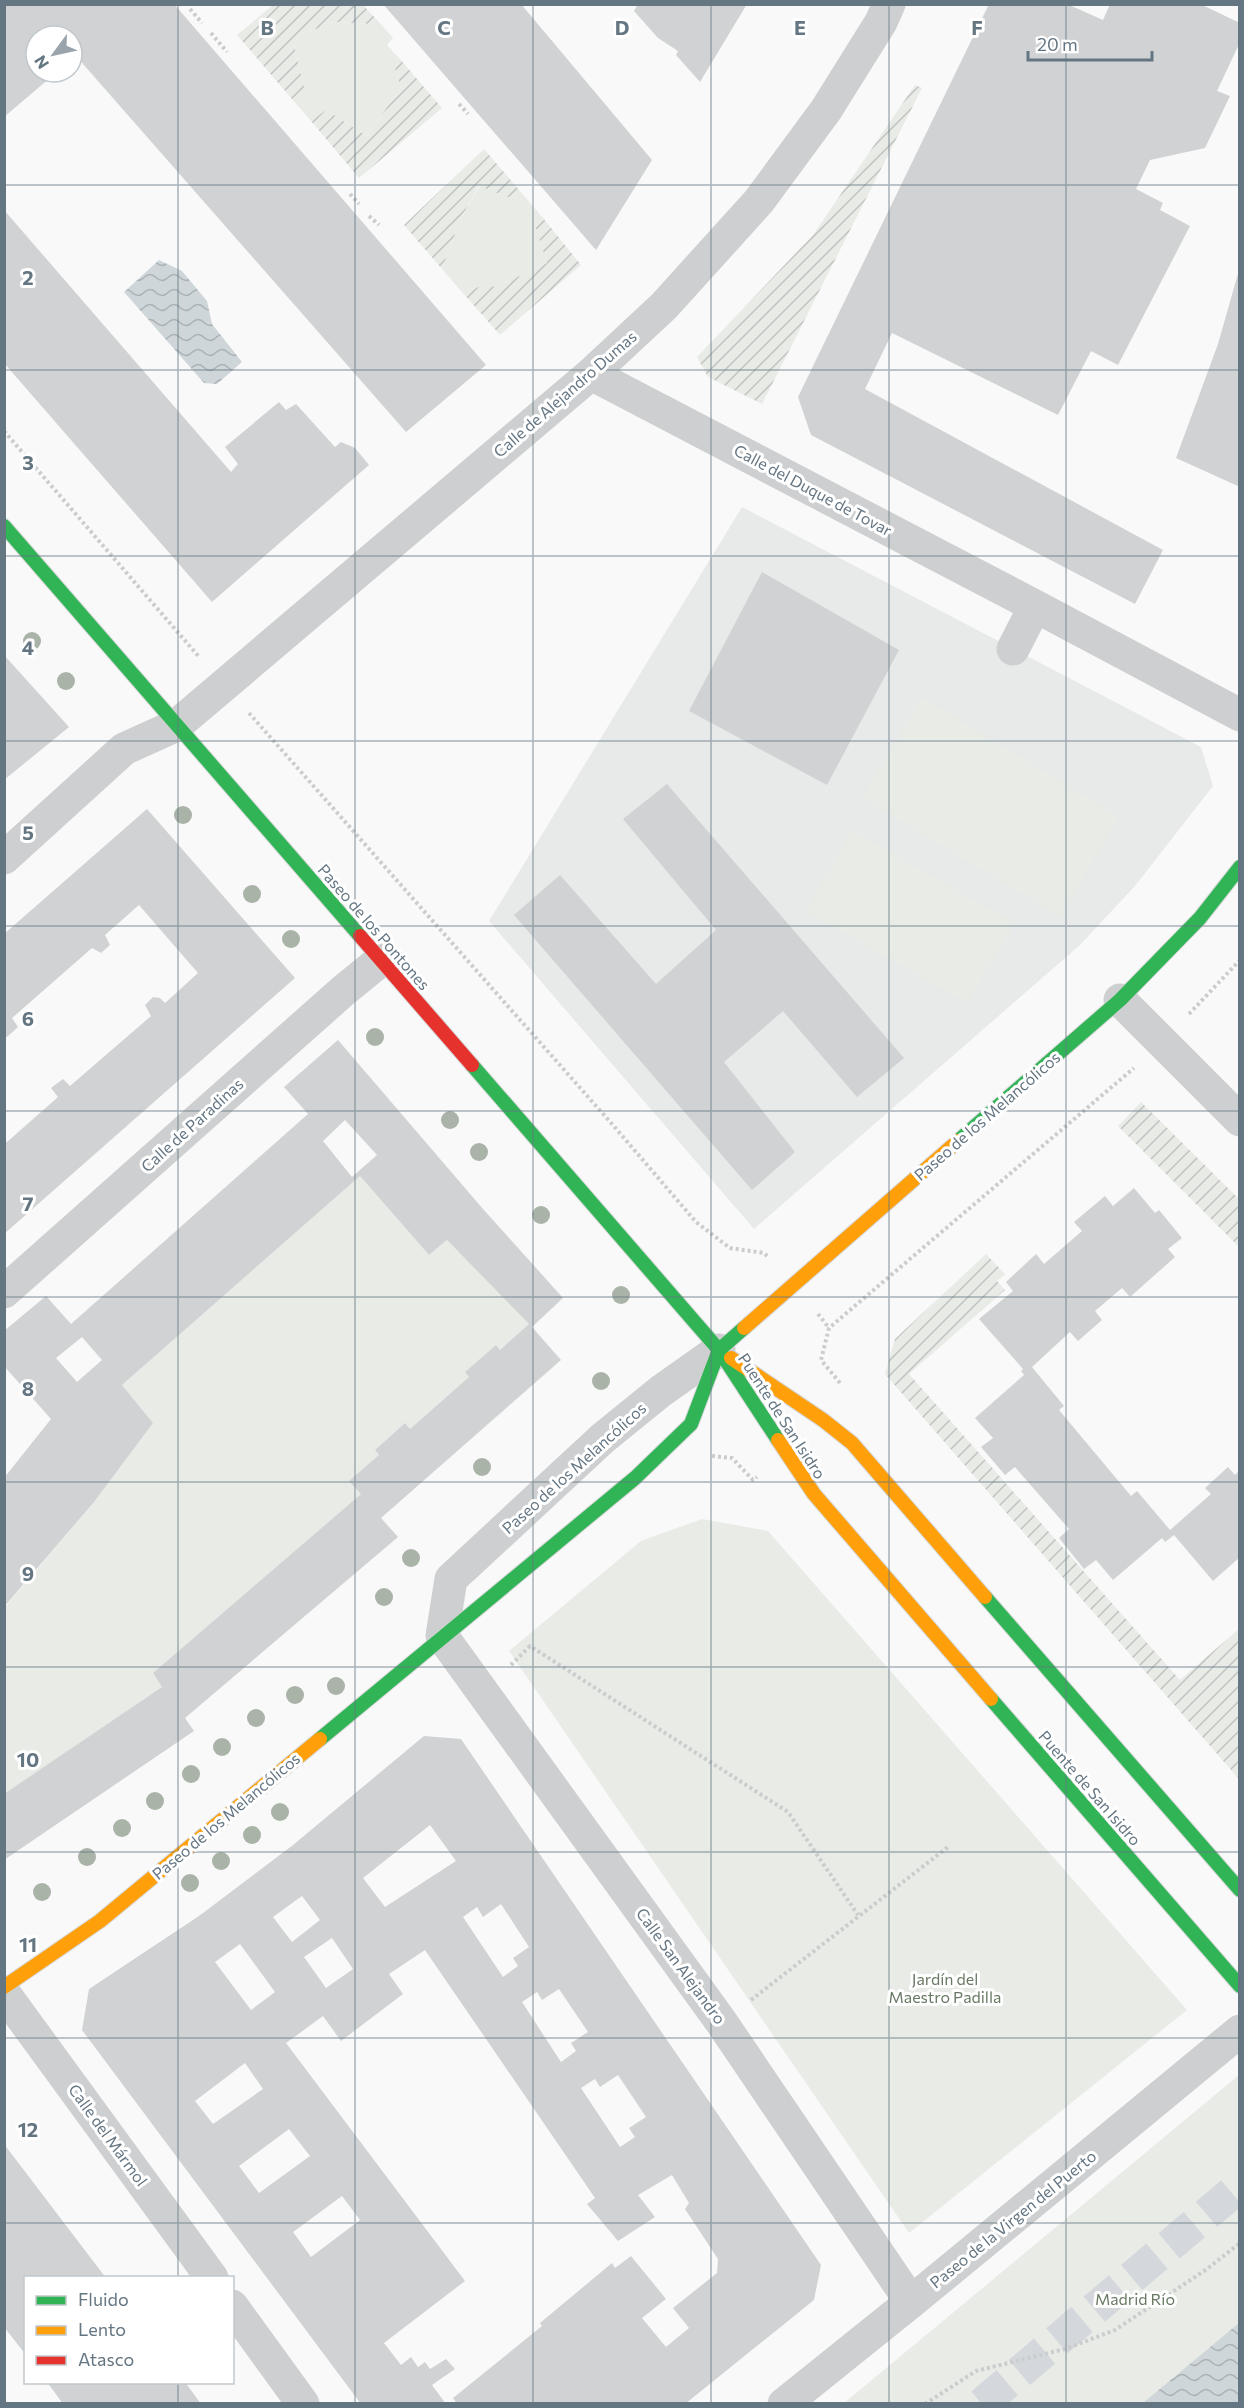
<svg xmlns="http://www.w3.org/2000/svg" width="1244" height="2408" font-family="Commissioner,sans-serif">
<defs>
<pattern id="garden-furrows" width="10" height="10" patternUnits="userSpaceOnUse" patternTransform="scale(1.5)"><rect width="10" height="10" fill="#e8ebe6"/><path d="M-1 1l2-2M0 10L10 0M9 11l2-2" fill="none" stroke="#c0c3c0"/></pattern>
<pattern id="water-waves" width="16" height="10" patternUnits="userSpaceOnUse" patternTransform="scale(1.5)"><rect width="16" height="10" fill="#ced6d9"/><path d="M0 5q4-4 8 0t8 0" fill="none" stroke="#abb2b5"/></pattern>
</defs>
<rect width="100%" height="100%" fill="#f9f9f9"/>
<path fill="#e8e9e9" d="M742,507L1201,747L1213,786L1135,886L1080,945L754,1229L489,921Z"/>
<path fill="#e8ebe6" d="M378,21L393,38L387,45L399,58L395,70L401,87L367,136L326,110L311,121L292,99L305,91L294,44L300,34L337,22L371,24Z
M480,186L511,198L520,191L543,218L535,223L547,263L496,287L486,285L462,292L442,269L461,218Z
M922,697L1119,817L1060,917L862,798Z
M852,830L1015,924L967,1003L806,911Z
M360,1176L429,1255L447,1240L529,1324L500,1350L496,1345L465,1372L469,1377L410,1429L405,1423L375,1450L379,1455L361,1494L153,1673L162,1687L5,1794V1607L94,1502L153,1423L122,1385Z
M702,1519L768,1531L1187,2010L909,2233L509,1651L641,1541Z
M1239,2075V2403L843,2404Z"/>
<path fill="url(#garden-furrows)" d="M273,5H363L378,21L371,24L337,22L300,34L294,45L305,91L292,99L237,35Z
M399,58L442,108L359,178L311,121L326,110L367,136L401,87L395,70Z
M915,85L922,88L762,404L708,377L697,357L813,235Z
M484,149L520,191L511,198L479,186L461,218L442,269L404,225Z
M543,218L581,265L500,335L462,292L486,285L496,287L547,263L534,222Z
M1141,1102L1239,1199V1247L1118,1126Z
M986,1254L1005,1274L997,1281L1005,1290L909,1374L1180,1680L1239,1629V1779L885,1374L895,1339Z"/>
<path fill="url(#water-waves)" d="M159,260L182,271L207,301L212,324L242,362L217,384L204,383L124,292Z
M1239,2323V2403H1143Z"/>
<path fill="#d0d2d3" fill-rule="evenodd" d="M4,4H174L486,365L406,432L76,56L72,59V36H36V72H57L4,117Z
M383,4H521L652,160L596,250Z
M638,4H747L700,82L676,55L678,51L658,38L634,11Z
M989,4H1067L1103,20L1110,4H1200L1240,23V42L1217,91L1230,96L1205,148L1150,160L1136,189L1163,203L1160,210L1190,226L1118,365L1091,351L1058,415L892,333L865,389L1163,550L1135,604L811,435L798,397Z
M4,210L231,472L238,464L225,447L279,402L286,410L296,404L335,447L341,442L355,448L369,465L212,602L4,363Z
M1239,270H1240V487L1176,458L1218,344Z
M762,572L899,650L827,785L689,711Z
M4,655L69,727L4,780Z
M667,784L904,1058L857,1097L783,1011L724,1062L795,1152L752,1190L514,915L560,875L656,984L716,930L623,819Z
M147,809L295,978L4,1234V1140L7,1142L58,1097L51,1088L63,1079L70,1086L151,1016L145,1005L153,997L160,998L165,1003L198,973L139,905L105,935L110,945L101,953L92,948L12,1018L18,1027L7,1037L4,1034V934Z
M338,1040L483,1209L563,1298L532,1327L561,1360L381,1518L398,1537L185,1718L194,1731L4,1860V1794L162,1687L153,1673L361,1494L349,1481L379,1455L375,1450L405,1423L410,1429L469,1377L465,1372L496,1345L500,1350L529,1324L447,1240L429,1255L360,1176L122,1385L153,1423L94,1502L4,1607V1478L51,1419L4,1366V1331L46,1296L71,1324L308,1114L284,1087ZM345,1120L377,1155L352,1177L323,1141ZM82,1337L102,1360L77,1382L56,1358Z
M1134,1188L1155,1213L1159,1210L1182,1238L1168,1249L1175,1257L1130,1297L1122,1288L1095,1311L1102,1320L1078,1341L1070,1332L1032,1367L1064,1406L1059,1410L1131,1496L1137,1491L1170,1530L1211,1494L1205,1488L1228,1467L1235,1475L1240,1470V1557L1213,1581L1174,1535L1165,1542L1162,1538L1113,1580L1096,1560L1084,1569L1059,1538L1069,1529L1015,1467L1005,1475L981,1447L993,1438L975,1418L1024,1375L1021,1371L1023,1369L979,1319L1013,1291L1006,1282L1036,1254L1044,1264L1082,1231L1074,1222L1105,1196L1113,1206Z
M424,1736L461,1739L821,2265L814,2300L685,2404H457L453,2398L542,2326L540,2323L612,2263L615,2268L631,2256L666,2299L642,2318L666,2347L689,2328L673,2308L717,2273L718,2259L685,2209L689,2203L672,2175L638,2195L655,2217L618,2241L587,2204L595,2198L425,1950L389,1974L403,1994L341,2041L323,2016L286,2043L465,2281L384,2343L401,2365L411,2357L418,2367L425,2362L430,2369L446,2359L455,2369L432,2385L446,2404H361L82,2030L89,1989L199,1916L293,1845ZM430,1825L456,1861L385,1907L363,1878ZM302,1896L320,1920L292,1942L273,1917ZM501,1904L529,1947L513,1958L518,1966L503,1977L463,1917L477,1907L483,1917ZM332,1938L353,1969L326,1988L304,1957ZM240,1944L275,1992L251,2010L215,1962ZM559,1989L588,2032L571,2043L576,2051L561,2062L522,2002L537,1992L542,2000ZM245,2063L263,2089L213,2124L195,2101ZM618,2075L646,2117L629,2128L635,2137L620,2147L581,2088L595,2079L600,2087ZM289,2129L310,2156L259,2193L239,2166ZM342,2196L360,2220L311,2257L293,2232Z
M4,2144L106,2278H26V2355L4,2327Z
M47,2382H185L201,2404H63Z"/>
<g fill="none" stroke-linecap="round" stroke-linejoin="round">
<path stroke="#d4d8dc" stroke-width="33" stroke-dasharray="33 16" stroke-linecap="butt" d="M982,2404L1240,2186"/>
<defs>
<path id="fast" d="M4,526L360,936
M472,1065L719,1350L778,1440
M958,1141L1120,1000L1200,918L1240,867
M985,1597L1240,1890
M991,1699L1240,1986
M320,1739L635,1478L691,1424L719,1350L744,1328"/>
<path id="slow" d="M744,1328L958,1141
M731,1358L823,1420L852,1443L985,1597
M778,1440L814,1494L991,1699
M4,1987L100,1921L320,1739"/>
<path id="jam" d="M360,936L472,1065"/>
</defs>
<use href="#fast" stroke="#d5d6d7" stroke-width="16"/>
<use href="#slow" stroke="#d5d6d7" stroke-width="16"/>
<use href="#jam" stroke="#d5d6d7" stroke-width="16"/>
<path stroke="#cbcccd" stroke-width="4" stroke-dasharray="3 3" stroke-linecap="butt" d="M190,9L202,23
M211,33L227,52
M459,104L468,114
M350,194L359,204
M369,216L379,225
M4,431L200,658
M249,713L612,1124L696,1222L730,1248L764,1253L768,1257
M1189,1014L1240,960
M818,1314L829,1328
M840,1383L821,1360L829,1328L1134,1068
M712,1456L732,1458L753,1480L757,1477
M511,1665L530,1646L788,1812L858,1915
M751,2000L948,1847
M925,2404L976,2371L1065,2349L1115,2330L1207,2269L1240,2243"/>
<path stroke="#cecfd0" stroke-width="33" d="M591,374L1035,606L1013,649
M1035,606L1240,715
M4,858L124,749L177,725L591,374L664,306L759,201L826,110L881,22L889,4
M1120,1000L1240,1120
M4,1292L343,991L381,960
M719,1350L661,1391L603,1438L451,1579L442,1636L722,2023L911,2302
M4,1993L212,2278
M232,2306L303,2404
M784,2404L911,2302L1240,2031"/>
<use href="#fast" stroke="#30b455" stroke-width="14"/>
<use href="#slow" stroke="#ff9f0a" stroke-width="14"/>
<use href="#jam" stroke="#e5322d" stroke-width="14"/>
</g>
<g fill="#a9b3a7">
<circle cx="32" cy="641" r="9"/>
<circle cx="66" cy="681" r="9"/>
<circle cx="183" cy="815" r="9"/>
<circle cx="252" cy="894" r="9"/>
<circle cx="291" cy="939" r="9"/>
<circle cx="375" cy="1037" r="9"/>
<circle cx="450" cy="1120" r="9"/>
<circle cx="479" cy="1152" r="9"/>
<circle cx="541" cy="1215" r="9"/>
<circle cx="621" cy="1295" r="9"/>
<circle cx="601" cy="1381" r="9"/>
<circle cx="482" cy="1467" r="9"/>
<circle cx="411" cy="1558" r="9"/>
<circle cx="384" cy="1597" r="9"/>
<circle cx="336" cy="1686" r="9"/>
<circle cx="295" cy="1695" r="9"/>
<circle cx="256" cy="1718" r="9"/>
<circle cx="222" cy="1747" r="9"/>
<circle cx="191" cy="1774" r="9"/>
<circle cx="155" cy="1801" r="9"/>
<circle cx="280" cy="1812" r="9"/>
<circle cx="122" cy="1828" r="9"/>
<circle cx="252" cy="1835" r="9"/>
<circle cx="87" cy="1857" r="9"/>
<circle cx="221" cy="1861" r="9"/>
<circle cx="190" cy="1883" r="9"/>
<circle cx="42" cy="1892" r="9"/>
</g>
<path fill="none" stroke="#657683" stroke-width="1.5" stroke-opacity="0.55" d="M178,4V2278M355,4V2404M533,4V2404M711,4V2404M889,4V2404M1066,4V2404M4,185H1240M4,370H1240M4,556H1240M4,741H1240M4,926H1240M4,1111H1240M4,1297H1240M4,1482H1240M4,1667H1240M4,1852H1240M4,2038H1240M4,2223H1240M178,2382V2404"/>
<g text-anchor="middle" stroke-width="6" stroke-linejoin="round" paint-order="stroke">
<g font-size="16" fill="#657683" stroke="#fff">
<text transform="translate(565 394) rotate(-41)" y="6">Calle de Alejandro Dumas</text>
<text transform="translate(813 490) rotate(28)" y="6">Calle del Duque de Tovar</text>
<text transform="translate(374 927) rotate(49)" y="6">Paseo de los Pontones</text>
<text transform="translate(987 1116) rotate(-41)" y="6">Paseo de los Melancólicos</text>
<text transform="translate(192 1125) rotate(-42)" y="6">Calle de Paradinas</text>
<text transform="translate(782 1416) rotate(57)" y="6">Puente de San Isidro</text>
<text transform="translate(574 1468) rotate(-42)" y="6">Paseo de los Melancólicos</text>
<text transform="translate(1090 1788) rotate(49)" y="6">Puente de San Isidro</text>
<text transform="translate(226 1816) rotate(-40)" y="6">Paseo de los Melancólicos</text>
<text transform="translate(681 1966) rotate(54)" y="6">Calle San Alejandro</text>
<text transform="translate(108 2135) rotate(54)" y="6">Calle del Mármol</text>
<text transform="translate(1013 2219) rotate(-39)" y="6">Paseo de la Virgen del Puerto</text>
</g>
<g font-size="16" fill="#687a64" stroke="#fff">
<text x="945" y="1985">Jardín del<tspan x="945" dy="18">Maestro Padilla</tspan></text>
<text x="1135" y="2305">Madrid Río</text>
</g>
</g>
<g font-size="20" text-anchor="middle" font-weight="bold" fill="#657683" stroke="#fff" stroke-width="6" stroke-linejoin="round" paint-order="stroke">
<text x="267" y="35">B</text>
<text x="444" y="35">C</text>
<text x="622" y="35">D</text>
<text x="800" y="35">E</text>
<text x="977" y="35">F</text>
<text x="28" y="285">2</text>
<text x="28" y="470">3</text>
<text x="28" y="655">4</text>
<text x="28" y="840">5</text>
<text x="28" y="1026">6</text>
<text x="28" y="1211">7</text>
<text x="28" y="1396">8</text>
<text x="28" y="1581">9</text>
<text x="28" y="1767">10</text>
<text x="28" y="1952">11</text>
<text x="28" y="2137">12</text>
</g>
<rect width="1244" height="2408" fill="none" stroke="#657683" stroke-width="12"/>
<rect x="24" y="2276" width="210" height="108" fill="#ffffff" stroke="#c1c8cd" stroke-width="1.5"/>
<rect x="36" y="2296" width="30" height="9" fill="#30b455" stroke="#c1c8cd" stroke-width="1.5"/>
<text x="78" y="2306" font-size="18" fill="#657683">Fluido</text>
<rect x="36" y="2326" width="30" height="9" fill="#ff9f0a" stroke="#c1c8cd" stroke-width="1.5"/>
<text x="78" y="2336" font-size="18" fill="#657683">Lento</text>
<rect x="36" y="2356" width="30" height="9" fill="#e5322d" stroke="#c1c8cd" stroke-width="1.5"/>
<text x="78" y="2366" font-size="18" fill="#657683">Atasco</text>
<g transform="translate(54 54) rotate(237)"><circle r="28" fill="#ffffff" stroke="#c1c8cd" stroke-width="1.5"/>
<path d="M0-4.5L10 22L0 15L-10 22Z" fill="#99a4ac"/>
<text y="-9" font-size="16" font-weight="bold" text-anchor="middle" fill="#657683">N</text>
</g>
<path d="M1028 51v9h124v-9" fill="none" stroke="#657683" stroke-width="3"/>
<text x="1037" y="51" font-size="18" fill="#657683" stroke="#ffffff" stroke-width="4.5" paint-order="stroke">20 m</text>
</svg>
